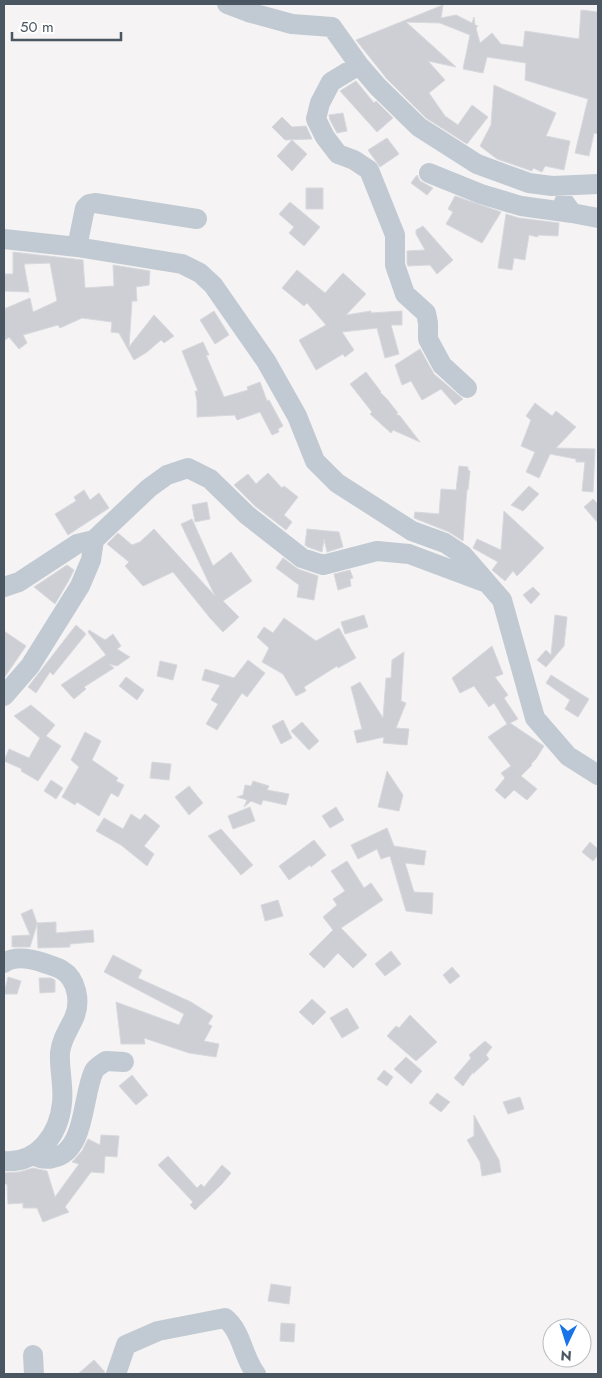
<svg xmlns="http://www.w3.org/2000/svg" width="602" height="1378" font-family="Jost,sans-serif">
<rect width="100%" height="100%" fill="#f5f3f3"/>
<path fill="#cdcfd5" stroke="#d7d9de" d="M443,5L441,18L456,15L472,23L474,17L475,25L478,26L476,28L480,43L492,33L501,44L523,47L525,31L579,39L581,10L598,12V134L594,133L589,156L575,153L588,99L525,80L526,63L487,57L483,73L463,69L470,35L440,23L406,22L456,67L428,61L445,80L429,93L445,116L458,125L472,105L488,117L467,144L426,118L387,79L356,40Z
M356,81L374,103L376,101L393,118L377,132L340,91Z
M494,85L556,113L546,136L570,141L564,170L545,166L542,172L533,168L532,171L497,159L480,146L491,125Z
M343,113L347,131L337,133L330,120L329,115Z
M282,117L292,127L306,126L312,139L285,140L272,127Z
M387,138L399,154L380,167L368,150Z
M292,140L307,154L292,171L277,156Z
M417,175L420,181L433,188L427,195L411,183Z
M306,188H323V209H306Z
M455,196L501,212L482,243L446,224L453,212L448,209Z
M290,202L320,227L304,246L289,233L294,227L279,214Z
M506,214L519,218L559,223L558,236L538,235V237L529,235L525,260L514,258L512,270L498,268Z
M423,226L453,260L437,274L430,265L408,266L407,263V251L425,250L416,234V230Z
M13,252L83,260L85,288L114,286L113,265L150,271L149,285L136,287L137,301H132L129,347L154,315L174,336L164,343L161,340L147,352L134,360L119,333L111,332L112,322L82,318L60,328L58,325L23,335L27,343L19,349L9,337L4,341V309L30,298L33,312L57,301L50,263L24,264L29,292L4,291V274H13Z
M297,270L325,293L343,273L366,294L346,315L371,311V313L402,311V325H391L399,354L385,358L377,328L342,332L354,350L345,357L343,354L316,370L299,340L326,325L307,303L304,306L282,288Z
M214,311L229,335L215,344L200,320Z
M203,342L209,355H206L224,397L248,390L247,387L260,382L267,401L269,400L283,426L278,429L279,432L272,435L260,412L237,420L235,415L197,417V401L195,391H198L182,351Z
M420,349L434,374L463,399L455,405L441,389L422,400L411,381L402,385L395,365Z
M366,372L381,392H380L387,399L398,413L396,414L400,416L420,442L393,430L391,433L370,414L372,412L350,384Z
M535,403L552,416L556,411L576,427L556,448L595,449L593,492L582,491L585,462H576V459L550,454L539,478L526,472L535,452L521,446L531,420L526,416Z
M459,466L468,467V470L470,471L468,490L467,489L463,541L449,532L414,518L415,512L439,514L441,489L456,490Z
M268,473L282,488L284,486L298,497L284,515L292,522L286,530L255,506L234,485L248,474L256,484Z
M529,486L539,494L523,511L511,505Z
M84,490L90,500L99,493L109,508L68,535L55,514L76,501L74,497Z
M593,499L598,504V523L584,507Z
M207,502L210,519L195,522L192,505Z
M504,511L544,548L517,576L513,571L505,581L492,570L498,562L473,548L477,539L501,550Z
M192,519L213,566L231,552L252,581L223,601L239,617L223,632L210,618L173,572L143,586L125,566L129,562L107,544L118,533L132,545L140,542L154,529L215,596L181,524Z
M307,529L339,532L343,547L327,552L324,539L322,552L308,547L305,545Z
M283,558L298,569L318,576L314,600L297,597L299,585L276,568Z
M67,565L74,570L69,580L55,604L34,587Z
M350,570L353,578L350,579L351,586L338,590L334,574Z
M533,587L540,594L531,604L523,595Z
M364,615L368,627L345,634L341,622Z
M555,615L567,617L564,646L546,667L537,660L546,650L551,655Z
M284,618L316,641L339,628L356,658L338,668L337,666L304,687L306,691L296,696L283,674L262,662L269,648L257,637L264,627L273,633Z
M76,625L86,634L53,675L50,672L36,693L28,687Z
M89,630L105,640L113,634L121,646L117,649L130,657L117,666L109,664L114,668L84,687L86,689L74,699L61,685L106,655L88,632Z
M4,631L26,646L4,678Z
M492,646L503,674L495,677L508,695L504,698L518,719L510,723L544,746L536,759L531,764L532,765L521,776L537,789L527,800L514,790L505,799L495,790L505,778L501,773L511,766L488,737L507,724L494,703L489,707L474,686L460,693L452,678Z
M404,652L401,701L406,703L396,728L409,729L407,745L383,743L384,737L357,743L354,731L362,729L351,687L360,682L383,718L386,678H391L392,660Z
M248,660L265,673L247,697L242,693L217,730L206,724L218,704L211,700L220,685L202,680L205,669L234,678Z
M160,661L177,665L173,680L157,676Z
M551,675L589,699L578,717L565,709L570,700L546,683Z
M126,677L144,690L137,700L119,686Z
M31,705L55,725L46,736L61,746L38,781L21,771L22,769L4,761L9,749L29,758L40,738L14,716Z
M283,720L292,738L281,744L272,726Z
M302,722L319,741L309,750L291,731Z
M85,732L101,741L92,760L118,778L116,781L124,785L118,797L111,793L99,816L77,802L75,805L62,797L79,767L71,760Z
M152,762L171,764L169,780L150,778Z
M387,771L403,795L399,811L378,807Z
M51,780L63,788L56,799L44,791Z
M253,781L269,786L267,790L289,794L286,805L263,800L261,805L251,801L244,807L247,800L237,797L243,795L245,785L251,786Z
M189,786L203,803L189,815L175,797Z
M250,807L255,821L233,829L228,816Z
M336,807L344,820L330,828L322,816Z
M131,814L140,820L145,814L160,826L144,846L154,854L147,866L121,845L96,831L104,818L123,829Z
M387,828L394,846L426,851L424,865L405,863L414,892L433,893L432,914L406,911L390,856L381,859L377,849L358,859L351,845Z
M221,829L253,865L241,875L208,836Z
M314,840L326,855L311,867L310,865L289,880L279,866Z
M590,842L598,849V855L593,861L582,852Z
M347,861L364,888L371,883L383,900L341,928L367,955L353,968L338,953L324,968L309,954L333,930L323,917L337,905L333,899L345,891L331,871Z
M278,900L283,916L265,921L261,905Z
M32,909L37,923L56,922V933L93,930L94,942L70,944V947L38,948L37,924L30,947H12V936L30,935L21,914Z
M391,951L401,964L385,976L375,964Z
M113,955L142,970L138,978L191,1002L213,1016L208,1024L212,1026L204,1041L219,1044L216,1057L189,1053L144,1038L145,1044H121L116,1002L179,1025L184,1014L104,972Z
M452,967L460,976L450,984L443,975Z
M8,977L21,981L17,994H4Z
M39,978H51L55,980V992L40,993Z
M312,999L326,1012L313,1025L299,1012Z
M347,1008L359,1028L342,1038L330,1018Z
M410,1015L437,1042L416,1061L387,1036L396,1026L399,1028Z
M485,1041L492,1047L486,1055L489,1059L473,1074V1072L463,1086L454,1078L471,1058L469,1055Z
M406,1057L422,1071L411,1084L394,1069Z
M384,1070L393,1077L387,1086L377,1079Z
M132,1075L148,1095L136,1105L119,1086Z
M437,1093L450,1102L441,1112L429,1103Z
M520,1097L524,1109L508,1114L503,1102Z
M474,1115L499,1160L501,1172L482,1176L480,1162L467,1140L474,1136Z
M101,1135L119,1136L117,1157L105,1156L104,1173L91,1172L65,1207L69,1212L43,1222L37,1208H23V1203L8,1204L7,1184H4V1173L19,1172L33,1168L47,1171L55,1197L79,1164L72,1162L82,1151L88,1139L100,1145Z
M168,1156L197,1188L201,1184L204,1187L222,1165L231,1173L222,1184L195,1210L190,1205L193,1202L158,1165Z
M271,1284L291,1287L289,1304L268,1301Z
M281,1323L295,1324L294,1342L280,1341Z
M94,1360L105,1372L104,1374H78Z"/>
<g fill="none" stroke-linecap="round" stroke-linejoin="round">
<path stroke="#c1cad2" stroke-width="20" d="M227,4L248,12L292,24L332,27L359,65L378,87L419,127L477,164L529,183L552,186L598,184
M359,65L331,82L320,103L316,119L325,137L338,154L354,160L369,170L395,235V265L405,294L426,313L428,323V339L442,365L467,388
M429,173L481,194L521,206L572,213
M564,202L572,213L598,218
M4,239L77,247L182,264L200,273L213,285L266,361L297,416L315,461L337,483L412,531L445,543L463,555L502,600L535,718L568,756L598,775
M77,247L85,208L89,204L95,203L197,219
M4,587L19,582L77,544L94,540
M4,696L30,666L80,586L91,560L94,540L149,488L167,475L188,468L210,479L247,515L302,558L323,565L377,551L409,554L484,582
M4,963C15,955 32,959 44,963C50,965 57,967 62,970C77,979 81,1002 74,1018C69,1029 61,1040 60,1053C59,1069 64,1087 62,1103C59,1134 38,1164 4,1161
M34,1155C40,1159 45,1160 53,1158C86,1152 82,1095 94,1071C96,1067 102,1064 106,1061L124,1062
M33,1355L34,1374
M116,1374L126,1345L158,1331L225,1318C242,1331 243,1358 256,1374"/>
</g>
<rect width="602" height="1378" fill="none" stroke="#4a5661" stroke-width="10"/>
<g transform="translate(567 1343) rotate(184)"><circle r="24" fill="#ffffff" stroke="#b7bbc0"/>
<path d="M0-4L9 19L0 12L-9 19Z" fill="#1a73e8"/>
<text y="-8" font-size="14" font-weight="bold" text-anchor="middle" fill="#4a5661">N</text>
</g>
<path d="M12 32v8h109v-8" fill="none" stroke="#4a5661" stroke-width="2.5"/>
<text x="20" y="32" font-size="15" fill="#4a5661" stroke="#ffffff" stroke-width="4" paint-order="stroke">50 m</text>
</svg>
